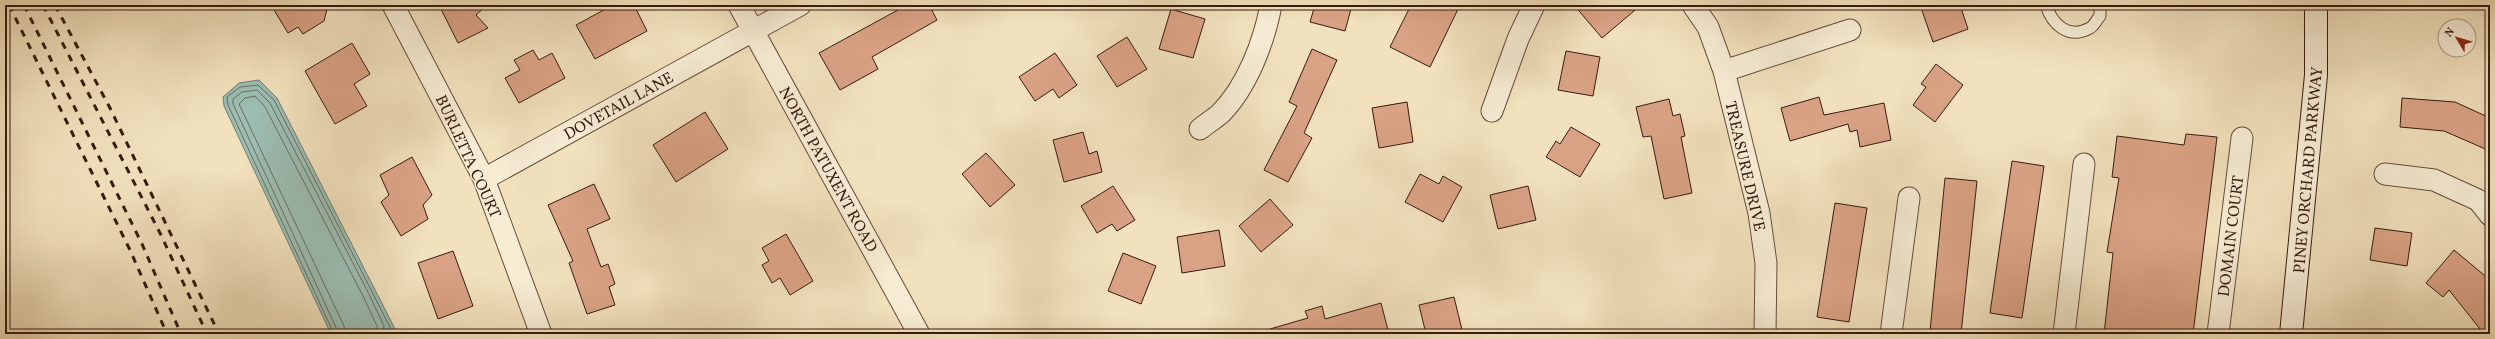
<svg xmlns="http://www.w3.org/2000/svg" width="2495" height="339" font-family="Vollkorn,serif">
<rect width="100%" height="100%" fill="#f1e1bd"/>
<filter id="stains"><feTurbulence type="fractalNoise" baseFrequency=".005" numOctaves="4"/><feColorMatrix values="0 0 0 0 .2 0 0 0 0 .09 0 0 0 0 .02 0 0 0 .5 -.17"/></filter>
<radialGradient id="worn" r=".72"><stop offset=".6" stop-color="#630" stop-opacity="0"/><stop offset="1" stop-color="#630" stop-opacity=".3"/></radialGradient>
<path fill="#9bbdb2" stroke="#737c71" d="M259,80L277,98L395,329L390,334H331L224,106L223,97L239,83Z"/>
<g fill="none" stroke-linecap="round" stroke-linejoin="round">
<path stroke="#696c60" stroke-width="1" d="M334,334L228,105L227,97L240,87L258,85L274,100L390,327L388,334
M339,334L233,104V99L242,92L257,90L270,103L369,294L384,326L383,334
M345,334L344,326L239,104L245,98L255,96L265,107L363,296L377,326V334"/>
</g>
<path fill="#daa285" stroke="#371b0f" d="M271,5H328L324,21L303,34L298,27L288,33Z
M439,5H487L476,15L488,28L458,43Z
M613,5H634L647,31L595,59L576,25Z
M907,5H929L937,20L872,57L878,69L840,90L819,53Z
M1315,5H1352L1345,31L1310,22Z
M1411,5H1460L1430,67L1390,47Z
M1574,5H1641L1602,38Z
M1920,5H1960L1968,29L1933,42Z
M1171,9L1205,19L1193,58L1159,49Z
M1127,37L1147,69L1117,87L1097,56Z
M352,43L370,74L354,84L367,106L335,124L305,71Z
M1312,49L1337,60L1304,133L1312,138L1288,182L1264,170L1297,106L1289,102Z
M533,50L539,60L552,53L565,78L519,103L505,78L520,70L514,60Z
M1566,51L1600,57L1593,96L1558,90Z
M1055,53L1077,85L1059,98L1053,89L1035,101L1019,77Z
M1936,64L1963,85L1935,122L1913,105L1926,87L1921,84Z
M1819,97L1824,115L1884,103L1891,140L1860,147L1857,130L1850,132L1848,124L1790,141L1781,108Z
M2402,98L2455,102L2490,118V151L2444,131L2400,127Z
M1669,99L1673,116L1680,114L1685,136L1681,137L1692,193L1664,199L1651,136L1643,137L1636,107Z
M1407,102L1413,142L1379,148L1372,108Z
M705,112L728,149L676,182L653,145Z
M1571,127L1600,144L1580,177L1546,157L1556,141L1560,144Z
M1083,132L1089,154L1097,151L1102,172L1064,182L1053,140Z
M2186,134L2217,137L2193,334H2104L2113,253L2107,252L2119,178L2112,177L2117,136L2184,145Z
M986,153L1015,185L990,207L962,174Z
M412,157L432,195L423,205L428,219L401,236L381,202L389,195L380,175Z
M2012,161L2044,166L2022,318L1990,313Z
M1420,174L1439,184L1443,176L1462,187L1443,222L1405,202Z
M1945,178L1977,181L1961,334L1930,331Z
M594,184L610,219L587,229L601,267L608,264L615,284L609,287L615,305L587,314L569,263L573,261L548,205Z
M1113,186L1135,220L1117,231L1112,224L1097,233L1081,206Z
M1528,186L1536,220L1498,229L1490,195Z
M1270,199L1293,225L1261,252L1239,226Z
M1835,203L1867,208L1849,322L1817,317Z
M2375,228L2412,233L2407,266L2370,260Z
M1219,230L1225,266L1182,273L1177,237Z
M786,234L813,281L790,295L780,278L772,283L762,265L769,261L762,248Z
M2454,250L2490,280V334H2484L2449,290L2443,297L2426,283Z
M453,251L473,306L438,319L418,263Z
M1123,253L1156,266L1141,304L1108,291Z
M1454,297L1463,334H1426L1419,305Z
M1381,303L1389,334H1271L1270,329L1308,318L1305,311L1322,306L1325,319Z"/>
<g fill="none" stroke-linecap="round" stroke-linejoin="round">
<defs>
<path id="service" d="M2046,5C2052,24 2068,40 2090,28C2094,26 2097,19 2100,16V5"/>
<path id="minor" d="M393,5L484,179L541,334
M739,5L919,334
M1693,5L1708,27L1724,71L1759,213L1766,263L1765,334
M1724,71L1850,30
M1492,111L1518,39L1534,5
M1200,129C1206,124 1214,119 1220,114C1247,87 1264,42 1271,5
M2385,174L2434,180L2478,200L2490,215
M484,179L800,5
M1891,334L1909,198
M2064,334L2084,164
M2218,334L2242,138"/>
<path id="secondary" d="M2291,334L2316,75V5"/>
</defs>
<use href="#service" stroke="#664c3a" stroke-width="13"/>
<use href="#minor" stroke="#664c3a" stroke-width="23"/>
<use href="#secondary" stroke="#371b0f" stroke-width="24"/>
<use href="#service" stroke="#f6ecd4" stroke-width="11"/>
<use href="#minor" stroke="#f6ecd4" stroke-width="21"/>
<use href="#secondary" stroke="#f6ecd4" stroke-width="22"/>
<path stroke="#371b0f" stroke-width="3" stroke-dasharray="7 7" stroke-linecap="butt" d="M9,5L130,250L167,334
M24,5L142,244L181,334
M43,5L161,235L207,334
M55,5L110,108L219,334"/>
</g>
<g text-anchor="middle" stroke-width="3" stroke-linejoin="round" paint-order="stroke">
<g font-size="16" fill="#371b0f" stroke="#f6ecd4">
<text transform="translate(618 105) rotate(-29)" y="6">DOVETAIL LANE</text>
<text transform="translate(469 156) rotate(65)" y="6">BURLETTA COURT</text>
<text transform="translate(1746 166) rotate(77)" y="6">TREASURE DRIVE</text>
<text transform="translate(829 169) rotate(61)" y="6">NORTH PATUXENT ROAD</text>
<text transform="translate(2307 170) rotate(-85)" y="6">PINEY ORCHARD PARKWAY</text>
<text transform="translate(2230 236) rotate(-83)" y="6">DOMAIN COURT</text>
</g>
</g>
<rect width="2495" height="339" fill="none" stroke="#f1e1bd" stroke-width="20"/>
<rect x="6" y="6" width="2483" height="327" fill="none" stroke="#371b0f" stroke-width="2"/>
<rect x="10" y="10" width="2475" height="319" fill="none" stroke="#371b0f"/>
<g transform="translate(2457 38) rotate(308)"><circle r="19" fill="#f6ecd4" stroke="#aa9885"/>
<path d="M0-3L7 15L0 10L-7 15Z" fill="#8f2418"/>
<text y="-6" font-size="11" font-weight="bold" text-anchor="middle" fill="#371b0f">N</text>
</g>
<rect width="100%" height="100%" filter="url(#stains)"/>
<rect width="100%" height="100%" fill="url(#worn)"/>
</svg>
